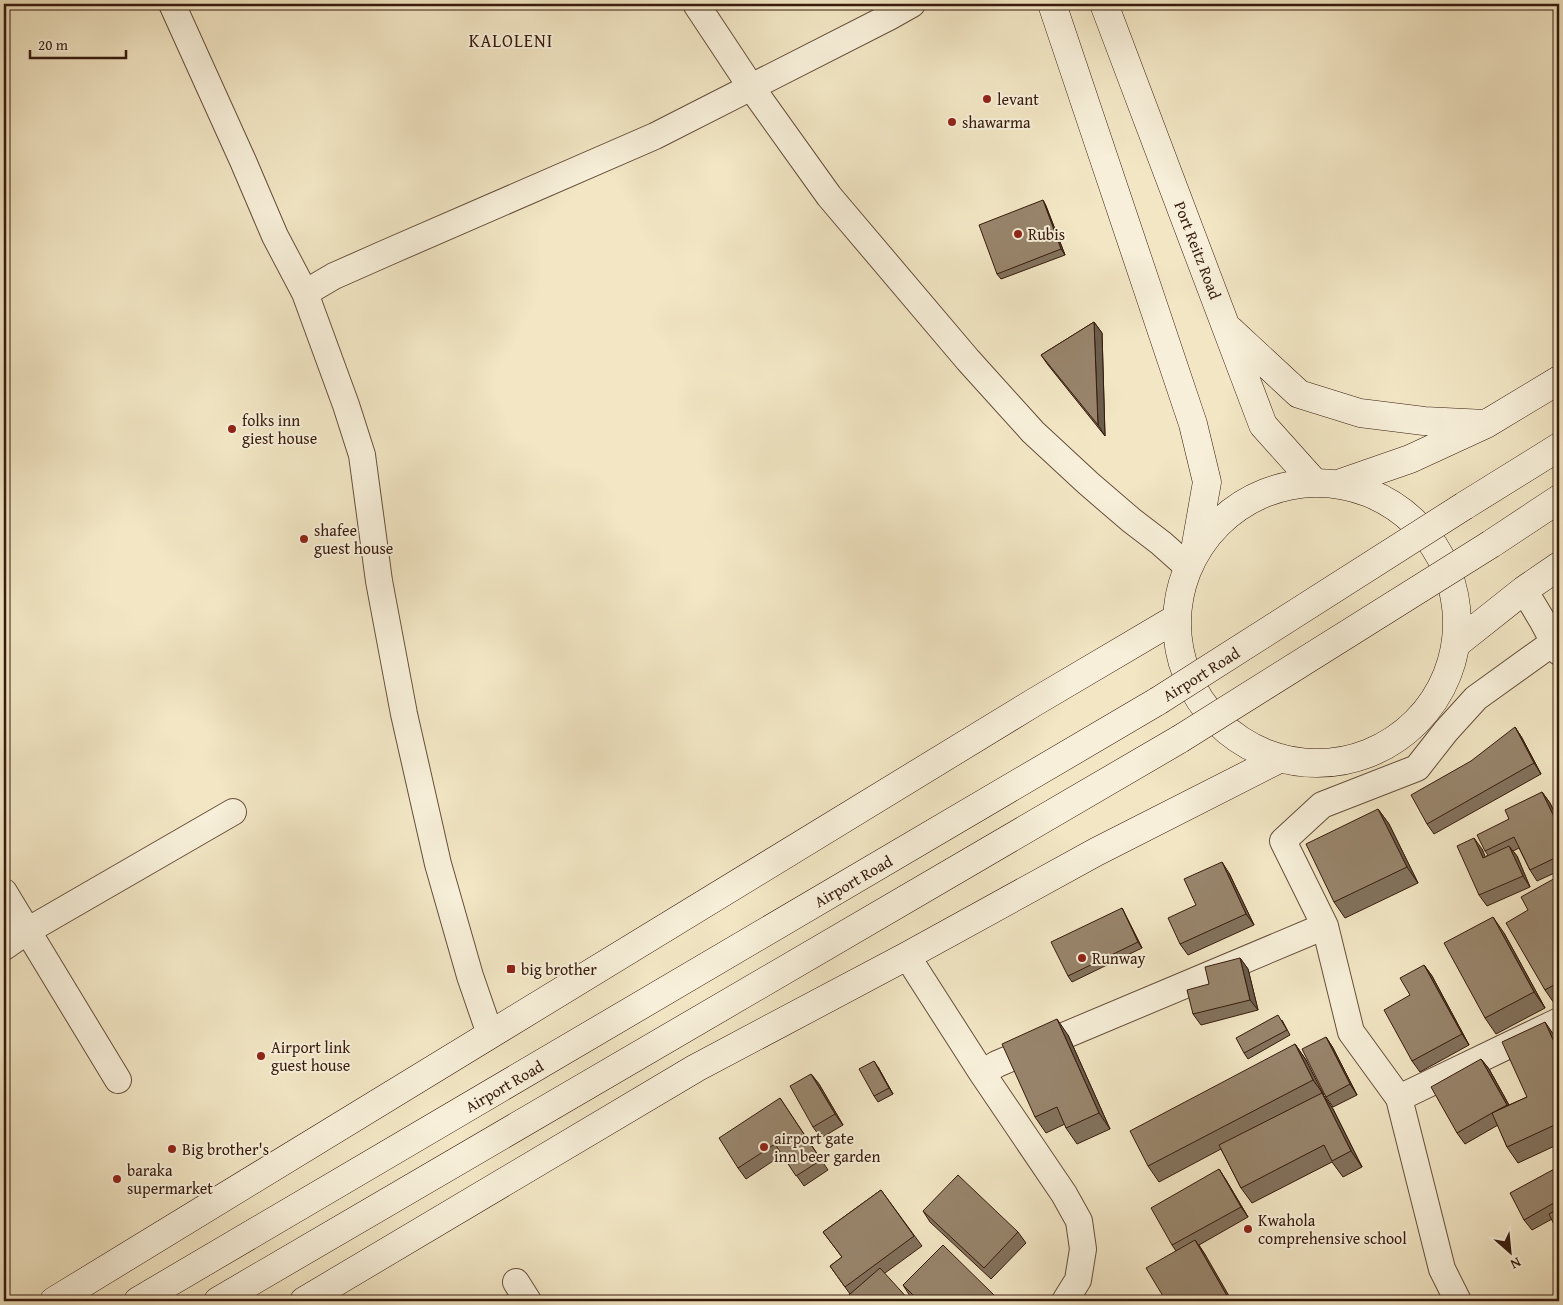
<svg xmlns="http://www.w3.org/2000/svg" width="1563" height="1305" font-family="'Gentium Book Plus',serif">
<rect width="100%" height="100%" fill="#f2e6c4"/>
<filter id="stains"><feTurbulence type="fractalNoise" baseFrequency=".004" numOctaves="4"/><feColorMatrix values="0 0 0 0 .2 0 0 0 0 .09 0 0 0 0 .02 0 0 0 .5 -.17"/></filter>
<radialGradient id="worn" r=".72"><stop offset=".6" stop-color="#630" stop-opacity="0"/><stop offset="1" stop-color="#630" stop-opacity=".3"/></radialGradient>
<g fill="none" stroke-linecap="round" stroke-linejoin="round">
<defs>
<path id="street" d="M172,4L243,161L275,236L305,293L334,276L386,253L655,136L889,17L912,4
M696,4L751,87L829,196L968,360L1033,432L1088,483L1131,520L1161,543L1188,567
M305,293L346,405L362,455L379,581L404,714L438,864L470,976L490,1034
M1524,590L1542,620L1559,652
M4,892L118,1080
M4,947L27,931L233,812
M907,956L982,1073
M1399,1098L1559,1021
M516,1282L528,1301
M1065,1301L1078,1280L1083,1249L1079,1221L1064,1194L982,1073L997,1064L1325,926
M1458,1301L1442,1269L1399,1098L1351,1032L1325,926L1283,841L1322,805L1417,768L1446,731L1476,698L1554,642"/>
<path id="secondary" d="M1052,4L1193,424L1207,482L1195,550
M1104,4L1263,425L1314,482
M1230,330L1299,394L1360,413L1424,421L1486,424
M1177 623a140 140 0 1 1 280 0a140 140 0 1 1-280 0Z
M1338,484L1410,459L1486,424L1559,380
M1464,506L1559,447
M1491,544L1559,499
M1456,644L1524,590L1559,566
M54,1301L1033,703L1177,618
M138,1301L1158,701
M218,1301L1180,739
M304,1301L696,1068L907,956L1096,852L1281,758"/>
</defs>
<use href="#street" stroke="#664e3b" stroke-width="28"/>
<use href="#secondary" stroke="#371b0d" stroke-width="29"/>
<use href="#street" stroke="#f7efd9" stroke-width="26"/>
<use href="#secondary" stroke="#f7efd9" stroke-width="28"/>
<defs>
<path id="secondary-bridge" d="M1158,701L1464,506
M1180,739L1491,544"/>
</defs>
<use href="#secondary-bridge" stroke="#371b0d" stroke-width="29" stroke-linecap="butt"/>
<use href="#secondary-bridge" stroke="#f7efd9" stroke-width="28"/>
</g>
<path fill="#83725d" stroke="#371b0d" d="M1043,200L1046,206L1065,255L1001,279L997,274Z
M1094,322L1102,333L1105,436L1048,365L1041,355Z
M1515,727L1522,738L1541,774L1434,834L1427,824Z
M1542,792L1550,803L1559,822V871L1537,881L1530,870L1519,848L1513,851L1517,856L1530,887L1487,906L1479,895L1482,849L1485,857L1488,855L1485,851L1509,819Z
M1378,809L1389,824L1418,883L1345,918L1334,902Z
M1229,873L1254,925L1188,955L1180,944L1196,905Z
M1559,876V1004L1556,1006L1545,990Z
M1122,908L1142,948L1072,982L1068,976Z
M1504,933L1545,1008L1496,1034L1485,1018Z
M1240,958L1248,969L1258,1010L1201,1025L1193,1014L1209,984Z
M1424,965L1432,976L1469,1045L1420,1072L1412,1061L1410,995Z
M1282,1020L1290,1035L1248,1059L1244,1053Z
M1068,1035L1110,1129L1077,1144L1066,1128L1065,1124L1046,1133L1035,1117Z
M1326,1037L1333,1048L1357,1095L1333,1107L1326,1097Z
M1556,1038L1559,1044V1144L1518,1163L1507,1147L1498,1125L1465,1144L1457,1133L1481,1059L1489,1069L1509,1105L1527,1097Z
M1295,1044L1306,1060L1323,1095L1333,1109L1362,1167L1343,1177L1332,1162L1252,1203L1241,1188L1221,1149L1159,1182L1148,1166Z
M878,1067L893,1094L878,1102L874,1096Z
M811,1074L819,1084L843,1125L821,1138L813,1127Z
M780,1098L828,1170L804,1186L782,1155L746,1179L738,1168Z
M1219,1169L1226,1180L1248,1217L1199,1245L1206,1256L1176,1251L1172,1245Z
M1559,1169V1235L1552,1219L1532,1230L1524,1220Z
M881,1190L922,1246L885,1273L850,1294L830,1266L842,1257L823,1232Z
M923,1211L1018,1232L1026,1243L991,1279L930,1222Z
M903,1285L996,1297L999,1301H916L910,1296Z"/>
<path fill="#6a5d4c" stroke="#371b0d" d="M1043,200L1046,206L1065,255L1061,249Z
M1094,322L1102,333L1105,436L1098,425Z
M1515,727L1522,738L1541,774L1534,763Z
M1542,792L1550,803L1559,822V827Z
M1378,809L1389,824L1418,883L1407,867Z
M1474,838L1482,849L1490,868L1483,858Z
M1509,846L1517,856L1530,887L1523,876Z
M1222,862L1229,873L1254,925L1246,914Z
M1122,908L1142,948L1138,942Z
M1493,917L1504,933L1545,1008L1534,992Z
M1240,958L1248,969L1258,1010L1250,1000Z
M1424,965L1432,976L1469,1045L1462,1034Z
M1057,1019L1068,1035L1110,1129L1099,1113Z
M1545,1022L1556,1038L1559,1044V1053Z
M1326,1037L1333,1048L1357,1095L1350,1084Z
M1295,1044L1306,1060L1324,1095L1313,1080Z
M1481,1059L1489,1069L1515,1116L1507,1105Z
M874,1061L878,1067L893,1094L889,1088Z
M811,1074L819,1084L843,1125L835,1114Z
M1322,1093L1333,1109L1362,1167L1351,1151Z
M1219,1169L1226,1180L1248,1217L1241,1207Z
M1195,1240L1206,1256L1232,1301H1230Z"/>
<path fill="#98856c" stroke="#371b0d" d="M1043,200L1061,249L997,274L979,225Z
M1094,322L1098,425L1041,355Z
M1515,727L1534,763L1427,824L1411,795L1471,761Z
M1542,792L1559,827V856L1530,870L1514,837L1485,851L1477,835L1509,819L1505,810Z
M1378,809L1407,867L1334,902L1306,844Z
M1474,838L1483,858L1509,846L1523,876L1479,895L1457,846Z
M1222,862L1246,914L1180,944L1168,918L1196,905L1184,879Z
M1559,876V982L1545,990L1506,923L1528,910L1521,897Z
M1122,908L1138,942L1068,976L1051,942Z
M1493,917L1534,992L1485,1018L1444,943Z
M1240,958L1250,1000L1193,1014L1187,990L1209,984L1205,967Z
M1424,965L1462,1034L1412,1061L1384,1010L1410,995L1400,978Z
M1278,1015L1287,1030L1244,1053L1236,1038Z
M1057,1019L1099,1113L1066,1128L1057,1107L1035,1117L1002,1044Z
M1545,1022L1559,1053V1123L1507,1147L1492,1113L1527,1097L1502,1042Z
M1326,1037L1350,1084L1326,1097L1302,1049Z
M1295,1044L1313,1080L1148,1166L1130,1131Z
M1481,1059L1507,1105L1492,1113L1457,1133L1431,1087Z
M874,1061L889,1088L874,1096L859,1069Z
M811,1074L835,1114L813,1127L790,1086Z
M1322,1093L1351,1151L1332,1161L1324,1145L1241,1188L1219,1145Z
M780,1098L821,1160L796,1176L775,1144L738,1168L719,1138Z
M1558,1167L1559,1170V1200L1524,1220L1510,1193Z
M1219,1169L1241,1207L1172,1245L1151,1208Z
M958,1175L1018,1232L984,1268L923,1211Z
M881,1190L914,1236L845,1287L830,1266L842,1257L823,1232Z
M1559,1209V1235L1549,1214Z
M1195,1240L1230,1301H1166L1146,1268Z
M943,1245L996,1297L992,1301H919L903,1285Z
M880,1268L910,1301H842Z"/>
<g fill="#8f2418" stroke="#f7efd9" stroke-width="2">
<circle cx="987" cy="99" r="5"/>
<circle cx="952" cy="122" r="5"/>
<circle cx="1018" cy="234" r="5"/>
<circle cx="232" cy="429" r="5"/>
<circle cx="304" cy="539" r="5"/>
<circle cx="1082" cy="958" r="5"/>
<rect x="506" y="964" width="10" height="10" rx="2.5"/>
<circle cx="261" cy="1056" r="5"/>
<circle cx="764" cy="1147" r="5"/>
<circle cx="172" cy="1149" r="5"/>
<circle cx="117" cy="1179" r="5"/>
<circle cx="1248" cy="1229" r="5"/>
</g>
<g text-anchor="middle" stroke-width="4" stroke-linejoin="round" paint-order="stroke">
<g font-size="16" fill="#371b0d" stroke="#f7efd9" text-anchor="start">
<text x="997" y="105">levant</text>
<text x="962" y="128">shawarma</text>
<text x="1028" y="240">Rubis</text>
<text x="242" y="426">folks inn<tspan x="242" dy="18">giest house</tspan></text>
<text x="314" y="536">shafee<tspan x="314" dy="18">guest house</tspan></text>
<text x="1092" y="964">Runway</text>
<text x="521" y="975">big brother</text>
<text x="271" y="1053">Airport link<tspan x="271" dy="18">guest house</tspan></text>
<text x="774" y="1144">airport gate<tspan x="774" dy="18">inn beer garden</tspan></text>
<text x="182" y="1155">Big brother's</text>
<text x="127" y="1176">baraka<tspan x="127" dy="18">supermarket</tspan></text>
<text x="1258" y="1226">Kwahola<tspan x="1258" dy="18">comprehensive school</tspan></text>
</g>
<g font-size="16" fill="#371b0d" stroke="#f7efd9">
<text transform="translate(1198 250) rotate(69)" y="6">Port Reitz Road</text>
<text transform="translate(1201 674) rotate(-32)" y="6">Airport Road</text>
<text transform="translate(853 881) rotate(-30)" y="6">Airport Road</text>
<text transform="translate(504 1086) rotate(-30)" y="6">Airport Road</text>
</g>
<g font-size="18" letter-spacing="1" fill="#371b0d" stroke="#f7efd9">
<text x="511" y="47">KALOLENI</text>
</g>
</g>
<rect width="1563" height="1305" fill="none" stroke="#f2e6c4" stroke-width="20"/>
<rect x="5" y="5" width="1553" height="1295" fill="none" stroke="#371b0d" stroke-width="2.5"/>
<rect x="10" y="10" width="1543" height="1285" fill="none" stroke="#371b0d"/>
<g transform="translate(1510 1252) rotate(153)" stroke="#f7efd9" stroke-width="4" paint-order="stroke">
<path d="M0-4L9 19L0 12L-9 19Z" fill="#371b0d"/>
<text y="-8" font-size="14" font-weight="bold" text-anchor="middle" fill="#371b0d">N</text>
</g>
<path d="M30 50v8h96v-8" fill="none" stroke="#371b0d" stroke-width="2.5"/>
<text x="38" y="50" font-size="15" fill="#371b0d" stroke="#f7efd9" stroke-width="4" paint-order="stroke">20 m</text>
<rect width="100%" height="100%" filter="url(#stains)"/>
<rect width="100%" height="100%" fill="url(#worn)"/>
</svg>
